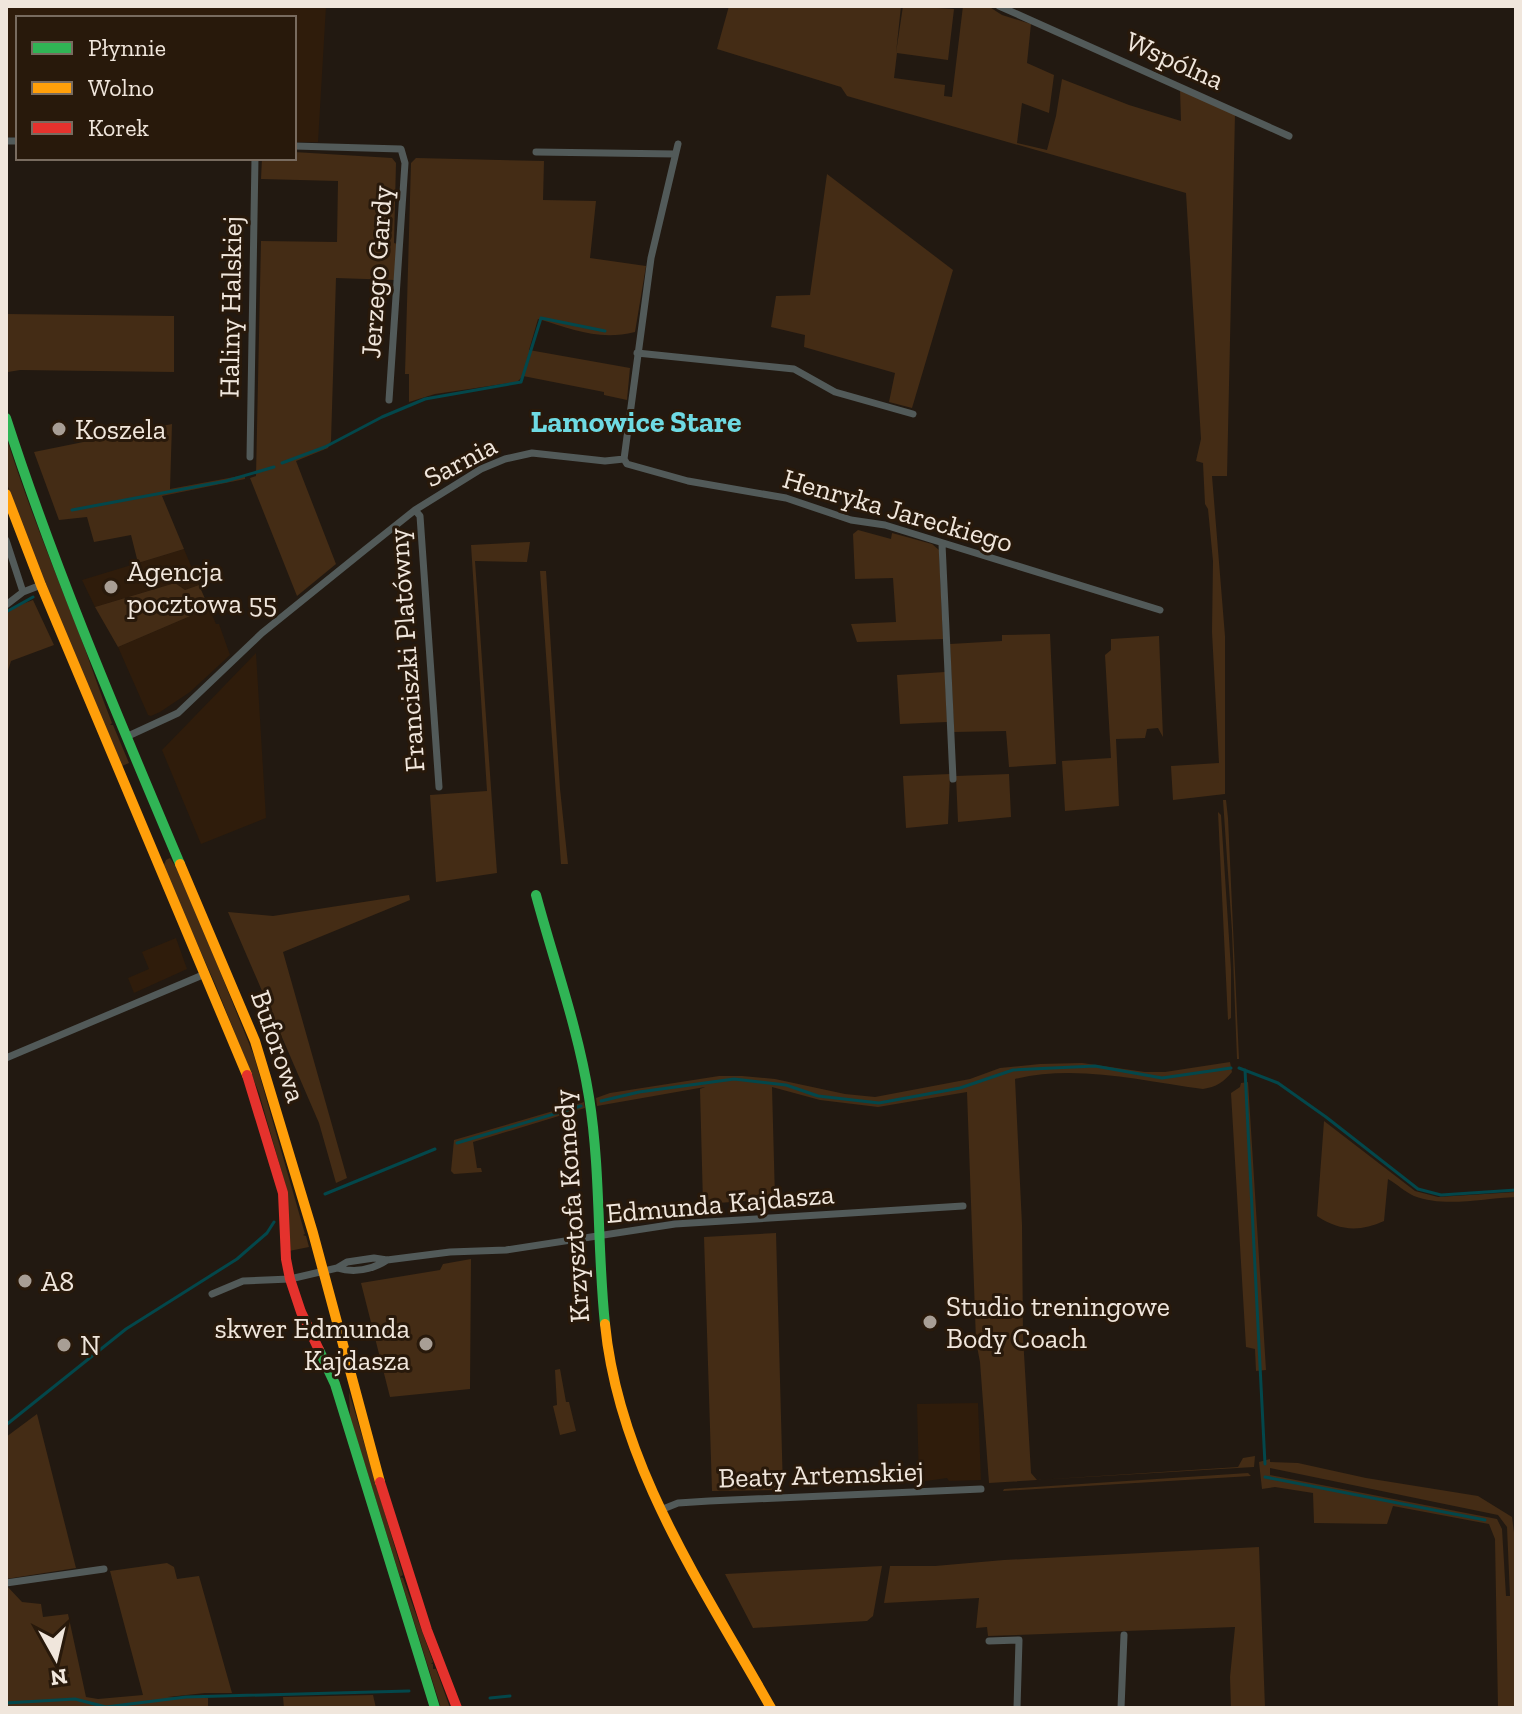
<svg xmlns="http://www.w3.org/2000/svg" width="1522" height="1714" font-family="'Zilla Slab',serif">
<rect width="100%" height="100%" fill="#221911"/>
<path fill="#2f1c0b" d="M6,6H326L318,142H294V18H18V137H6Z
M184,549L199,585L185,590L175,583L95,607L82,580Z
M209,608L216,624H219L230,655L190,692L160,712L151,716L148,715L118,647Z
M256,653L266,818L201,844L162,750Z
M176,938L187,969L134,993L128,978L149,969L142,952Z
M978,1403L981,1480L949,1481L947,1478L919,1482L917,1404Z"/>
<path fill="#442c15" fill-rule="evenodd" d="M729,6H901L896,53L903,6L954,9L948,60L897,53L894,78L945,85L944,96L952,97L963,6H988L1002,15L1031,24L1027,63L1054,75L1049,113L1022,103L1017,143L1047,150L1056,116L1062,79L1129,105L1181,121L1180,89L1235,114L1227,476H1212L1225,636V794L1173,800L1171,766L1219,763L1212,632L1213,561L1208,509L1205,504L1203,463L1196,461L1201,439L1186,193L847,96L841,87L717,49Z
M294,152L392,158L396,163L394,243L397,244L395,280L336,278L331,441L328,448L296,461L336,564L297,596L250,478L256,476L261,241L337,242L338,181L261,179L262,158H294Z
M416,158L544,161L543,200L596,201L590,258L646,266L635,332C598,341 573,329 538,319L529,350L630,368L627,400L604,395V392L523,376L517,382L435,394L409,402V374H405L411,163Z
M827,174L953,270L912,408L889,402L895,373L804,347L805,335L771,327L776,296L810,295Z
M6,314L174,316V372L20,370L8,372Z
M172,424L170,489L245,475V479L162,496L184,549L138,563L131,535L94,542L87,517L59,520L34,452Z
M6,436C26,500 51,562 76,625C89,658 99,691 112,723L110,725H113L129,763L122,766L39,570L7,484Z
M858,530L891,539L892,533L932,544L939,550L943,639L857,642L851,624L896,622L893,578L855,579L853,534Z
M530,542L527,562L475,561L497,873L436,882L430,795L487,791L471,545Z
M540,571H546L560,789L568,864H561Z
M175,583L185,590L199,585L209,608L118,647L95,607Z
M33,600L54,645L11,661L6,677V614L14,607Z
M1050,634L1056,764L1009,767L1006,731L954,732L950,644L1002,641V635Z
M1159,636L1163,737L1158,728L1147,729L1145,738L1116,739L1119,806L1065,811L1062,761L1111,758L1105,655L1111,650V639Z
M945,672L947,722L900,724L897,675Z
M950,774L948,824L906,828L903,776Z
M1009,774L1011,817L958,822L956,776Z
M1223,800H1226L1228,818L1239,1059H1237L1232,931Z
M1218,812L1221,815L1231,969V1018L1228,1020Z
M170,858L182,877L254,1056L305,1234L303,1235L306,1236L309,1247L289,1251L286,1187L259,1093L216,986L163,867L166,860Z
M409,895L410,900L283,952L347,1178L336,1183L319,1123L228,912L273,916Z
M1230,1062L1232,1072C1224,1082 1216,1087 1203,1089C1141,1081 1077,1064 1015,1079L1022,1225L1023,1337L1031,1473L1037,1480L1238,1467L1243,1458L1255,1456L1254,1467L989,1483L980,1362L976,1341L967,1092L878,1107L820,1100L772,1087L775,1199L703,1204L700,1089L705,1087L597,1106L596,1098L610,1093L719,1076H742L775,1079L845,1094L875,1097L970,1079L1000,1068L1040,1064L1082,1063L1145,1072H1165Z
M1248,1082L1266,1370L1256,1371L1255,1349L1246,1347L1231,1093L1240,1087L1241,1083Z
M584,1102L585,1108L473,1142L477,1168H481L482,1172L454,1174L451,1171L454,1140Z
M1324,1121L1415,1191L1438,1197L1516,1192V1197C1484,1198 1445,1208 1414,1196C1405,1192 1397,1184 1388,1179L1384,1221C1360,1232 1339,1231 1317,1216Z
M776,1233L783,1490L712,1491L704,1237Z
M471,1259L470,1389L390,1397L361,1283L440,1270L443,1264Z
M560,1369L566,1402H569L576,1431L560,1435L553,1406L557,1405L555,1370Z
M349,1392L403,1575L400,1577L403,1578L433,1662L431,1664H433V1669H436L450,1708H441L350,1417Z
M37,1414L76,1568L6,1579V1437Z
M1270,1459V1462L1298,1463L1366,1478L1478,1496L1512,1517L1516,1548V1708H1498L1495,1539L1489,1524L1393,1506L1387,1524L1314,1523L1313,1493L1275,1487L1262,1489L1259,1462ZM1270,1468L1498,1515L1507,1527L1510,1596H1506L1502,1529L1497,1519L1270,1475Z
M1248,1473L1251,1476L1003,1491L1004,1489Z
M1259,1547L1265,1708H1231L1230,1677L1235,1627L988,1636L987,1627L976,1628L979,1598L884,1603L890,1566H935L1004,1560Z
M167,1563L174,1567L177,1579L199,1576L232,1693H205L168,1697L208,1698V1708H6V1585L22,1602L41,1604L43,1617L68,1614L86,1697L98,1699L143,1695L110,1571Z
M882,1566L873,1616L867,1621L753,1628L725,1574Z
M373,1695L376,1708H284L283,1697Z"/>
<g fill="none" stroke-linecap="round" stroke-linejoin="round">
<path stroke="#03474b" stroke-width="3" d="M282,463L325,447L382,417L425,399L521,382L541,318L605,331
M72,510L226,481L274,467
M6,612L33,597
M1239,1068L1278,1083L1326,1117L1418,1189L1441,1195L1516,1190
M1245,1070L1265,1464
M601,1101L639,1092L734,1079L786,1085L818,1096L879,1103L960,1088L1013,1070L1095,1066L1162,1078L1231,1068
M457,1143L581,1106
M325,1194L435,1149
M6,1425L126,1329L237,1259L267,1233L274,1222
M1265,1477L1485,1520
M490,1698L510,1696
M6,1703L75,1699L106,1707L186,1697L409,1691"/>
<path stroke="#525a59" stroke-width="7" d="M999,6L1289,136
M6,141H18
M294,146L401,149L405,163L389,400
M536,152L675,154
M637,353L794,369L835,392L913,414
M250,457L255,158
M624,459L627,464L688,481L786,498L851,520L885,525L1160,610
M624,459L651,258L678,144
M415,510L420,516L439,787
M6,540L23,592
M942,544L953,779
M6,605L23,592L41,585
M126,737L178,713L262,633L366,549L415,510L481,469L505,459L532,453L605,461L624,459
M6,1058L205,974
M337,1268C354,1273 372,1270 387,1260
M212,1294L243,1281L290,1279L337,1268L347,1262L374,1258L387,1260L450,1252L506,1250L675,1224L963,1206
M663,1509L678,1503L709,1501L981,1489
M6,1583L104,1569
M989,1641L1019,1640L1017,1708
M1121,1708L1124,1635"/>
<path stroke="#30b455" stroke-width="10" d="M6,418C55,570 118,717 180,864
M536,895C554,962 578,1028 589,1097C601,1172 597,1249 605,1324
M319,1350L335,1384L435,1708"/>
<path stroke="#ff9f0a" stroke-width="10" d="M6,494L41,585L247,1075
M180,864L255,1041L313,1233L380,1482
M605,1324C619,1466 703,1587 771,1708"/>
<path stroke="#e5322d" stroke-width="10" d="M247,1075L283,1193L286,1259L290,1279L301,1312L319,1350
M380,1482L427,1630L457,1708"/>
</g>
<g fill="#a89e95" stroke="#28190b" stroke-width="3">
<circle cx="59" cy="429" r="8"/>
<circle cx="111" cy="587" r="8"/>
<circle cx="25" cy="1281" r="8"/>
<circle cx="930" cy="1322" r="8"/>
<circle cx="426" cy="1344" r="8"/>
<circle cx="64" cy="1345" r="8"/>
</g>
<g text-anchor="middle" stroke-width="6" stroke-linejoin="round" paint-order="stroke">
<g font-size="28" fill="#f0e6dc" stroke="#28190b">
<text transform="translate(1175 60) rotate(24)" y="10">Wspólna</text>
<text transform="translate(376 272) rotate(-86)" y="10">Jerzego Gardy</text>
<text transform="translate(230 307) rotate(-89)" y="10">Haliny Halskiej</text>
<text transform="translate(460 461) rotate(-28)" y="10">Sarnia</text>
<text transform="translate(898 510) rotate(16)" y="10">Henryka Jareckiego</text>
<text transform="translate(406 650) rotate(-94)" y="10">Franciszki Platówny</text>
<text transform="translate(279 1046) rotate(71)" y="10">Buforowa</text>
<text transform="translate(720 1203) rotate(-5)" y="10">Edmunda Kajdasza</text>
<text transform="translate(571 1206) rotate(-94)" y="10">Krzysztofa Komedy</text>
<text transform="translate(821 1474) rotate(-2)" y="10">Beaty Artemskiej</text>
</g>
<g font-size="28" fill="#f0e6dc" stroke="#28190b" text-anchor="start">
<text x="75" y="439">Koszela</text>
<text x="127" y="581">Agencja<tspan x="127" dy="32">pocztowa 55</tspan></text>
<text x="41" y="1291">A8</text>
<text x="946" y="1316">Studio treningowe<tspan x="946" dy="32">Body Coach</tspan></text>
<text x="410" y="1338" text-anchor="end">skwer Edmunda<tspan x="410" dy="32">Kajdasza</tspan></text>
<text x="80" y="1355">N</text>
</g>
<g font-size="30" font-weight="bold" fill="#6edae3" stroke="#28190b">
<text x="636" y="432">Lamowice Stare</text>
</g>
</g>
<rect width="1522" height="1714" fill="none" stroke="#f0e6dc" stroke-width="16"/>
<rect x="16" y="16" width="280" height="144" fill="#28190b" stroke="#786b5f" stroke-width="2"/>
<rect x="32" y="42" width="40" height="12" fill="#30b455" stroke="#786b5f" stroke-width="2"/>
<text x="88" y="56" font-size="24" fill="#f0e6dc">Płynnie</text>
<rect x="32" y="82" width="40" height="12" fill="#ff9f0a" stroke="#786b5f" stroke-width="2"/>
<text x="88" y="96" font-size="24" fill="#f0e6dc">Wolno</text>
<rect x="32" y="122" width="40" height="12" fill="#e5322d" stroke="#786b5f" stroke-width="2"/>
<text x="88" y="136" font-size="24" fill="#f0e6dc">Korek</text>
<g transform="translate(56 1658) rotate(172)" stroke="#28190b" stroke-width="6" paint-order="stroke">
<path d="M0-6L14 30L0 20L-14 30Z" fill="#f0e6dc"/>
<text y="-12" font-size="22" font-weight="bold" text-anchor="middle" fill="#f0e6dc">N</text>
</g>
</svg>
